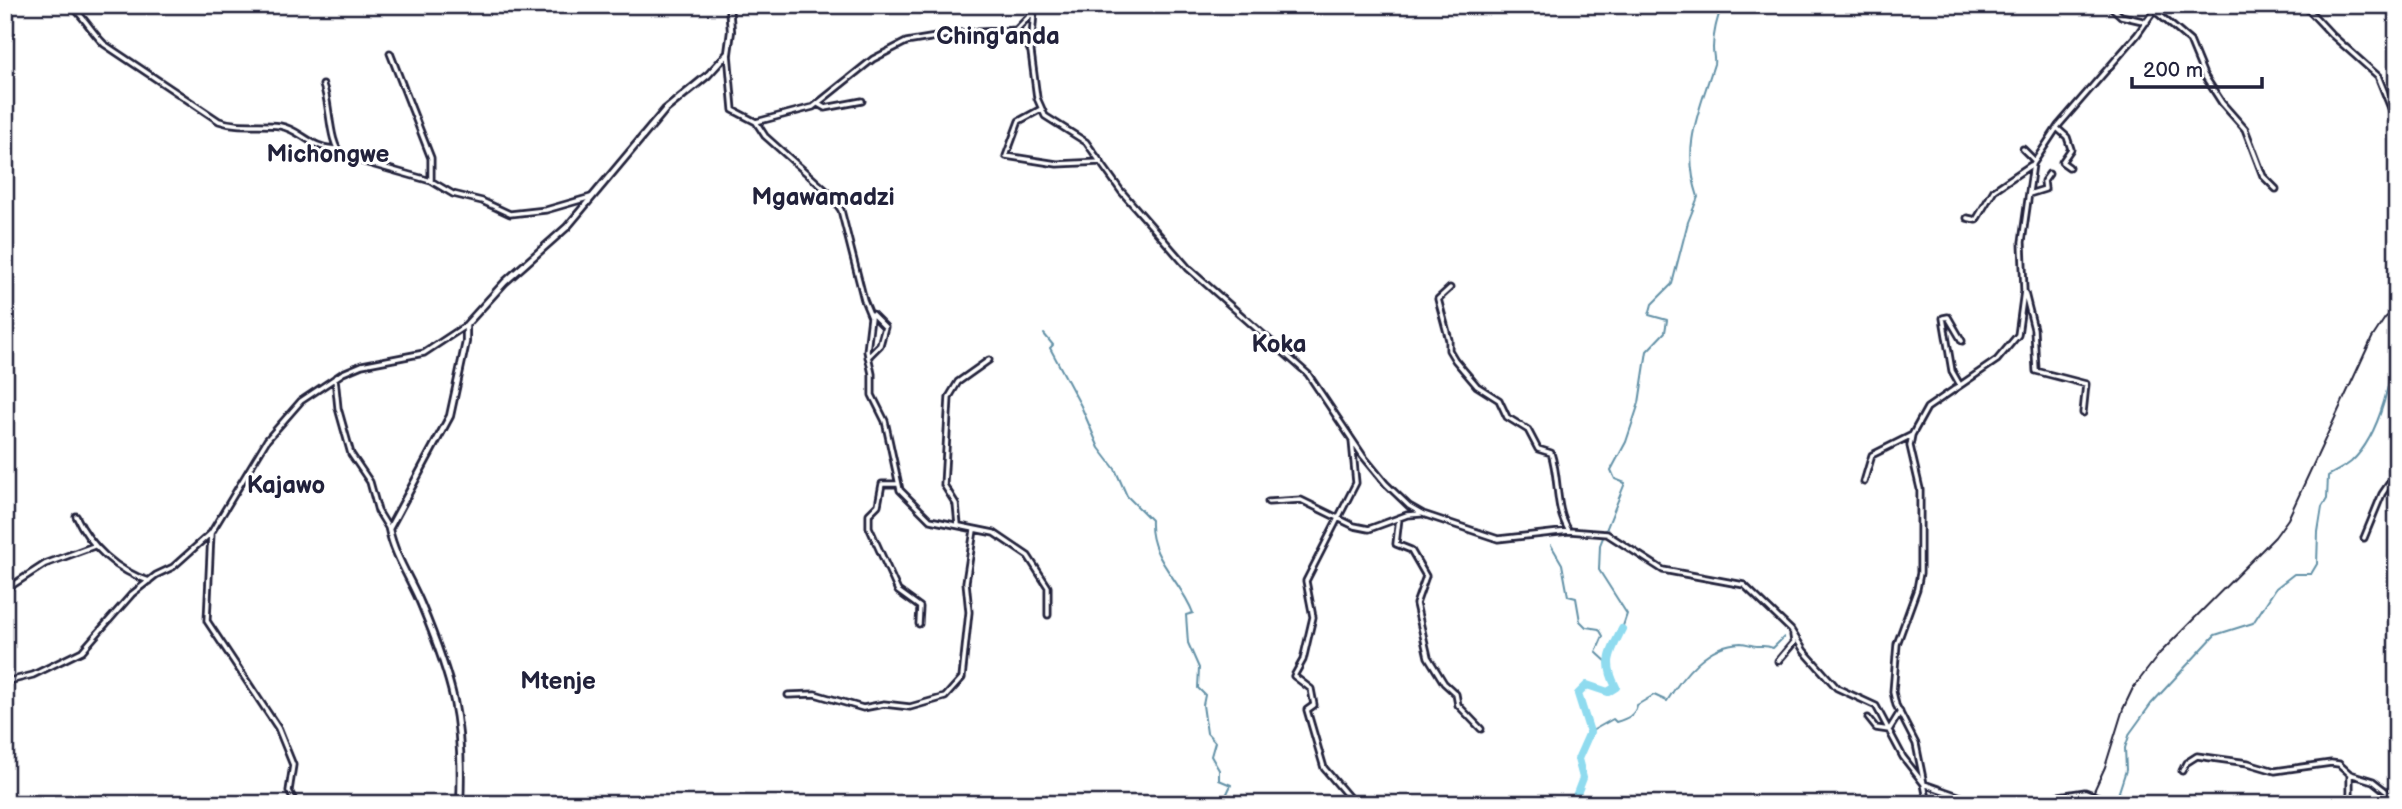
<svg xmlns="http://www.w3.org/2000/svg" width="2402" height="809" font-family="'Balsamiq Sans',sans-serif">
<rect width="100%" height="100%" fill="#fff"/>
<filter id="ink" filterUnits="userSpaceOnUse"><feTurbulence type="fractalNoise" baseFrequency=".0143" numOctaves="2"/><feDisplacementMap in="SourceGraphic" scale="14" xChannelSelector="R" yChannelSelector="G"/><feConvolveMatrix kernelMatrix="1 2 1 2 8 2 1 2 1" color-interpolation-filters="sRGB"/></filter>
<g filter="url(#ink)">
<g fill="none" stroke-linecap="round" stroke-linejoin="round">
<path stroke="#6391a7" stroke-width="2" d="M1044,334L1053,345L1050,348L1081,406L1099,448L1115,469L1127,496L1151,520C1149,559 1180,579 1193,613L1186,615L1188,643L1199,668L1198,688L1205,695L1203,705L1207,733L1215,742L1211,756L1219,770V780L1231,785L1222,804
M1551,545L1562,564L1568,596L1576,598L1580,621L1586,627L1599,629L1603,636L1596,652L1609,664
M1622,629L1627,614L1599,570L1600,545L1625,483L1615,479L1611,470L1626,442L1639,403L1647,351L1665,332L1667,320L1649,315L1652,304L1672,284L1688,222L1698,197C1681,146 1699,112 1714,64C1715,59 1713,54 1713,48C1713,33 1717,20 1722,5
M1590,732L1613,719L1616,722C1626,719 1635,716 1637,705L1654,695L1667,701C1683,675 1707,644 1741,643C1747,643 1752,646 1757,646C1764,646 1766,645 1773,648L1784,637
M2116,801L2126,770L2125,748L2130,733L2151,704L2215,635L2253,623L2276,588L2294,574H2311L2317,564L2318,532L2322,507L2327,499L2328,476C2335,471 2344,468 2351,462C2382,434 2392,373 2397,336"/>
<path stroke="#8fdbef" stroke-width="8" d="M1573,804L1583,778L1578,759L1590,732L1578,694L1587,685L1608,692L1616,687C1603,662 1610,653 1622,629"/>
<defs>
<path id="minor" d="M71,5C84,17 91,31 104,44L219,121C239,128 259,123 280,126C300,129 310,148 335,149
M2109,5L2121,16L2147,22
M2304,5L2332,35L2378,76L2397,123
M2155,11L2190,41L2204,75L2222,103L2245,129L2263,176L2276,189
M1017,29L1040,5
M1031,51L1034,11
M390,53L431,158V181
M728,53L733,110L756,122L813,107L873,59L906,42L960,33L1017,30L1024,37L1031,52L1037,98L1045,116L1086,142L1121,191L1189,269L1308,374L1363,456L1386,484L1409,506L1423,514L1498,539L1569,531L1607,534L1663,570L1744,585L1791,630L1804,651L1837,688L1876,706L1903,757L1924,784L1981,804
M323,85C331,105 328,144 343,156L431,181L453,194L482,201L510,214L546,210L591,197
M818,104L825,108L862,101
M1041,109L1019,121L1006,156L1057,164L1101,162
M756,122L765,136L830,194L841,210L864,300L871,317L867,351L872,374V395L885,421L900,490L930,520L994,533L1028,556L1048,587V615
M2057,128L2067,137L2071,149L2062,162L2069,167
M2023,149L2034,160
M2029,194L2045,189L2044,181L2049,174
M1967,218L1976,220L1994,190L2031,165
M1450,288L1438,299L1449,340V350L1455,360L1477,386L1499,400L1507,417L1528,430L1538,449L1551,453C1560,480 1554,507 1569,531
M2025,293L2034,329L2036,371L2086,384L2083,413
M1943,318L1952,371L1960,385
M1943,318L1948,317L1962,341
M868,357L880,345L885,327L872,314
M335,378L338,408L351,454L370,482L378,511L389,529
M1352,441L1356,483L1306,581L1313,617L1303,660L1294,676L1311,689L1314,705L1307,710L1324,768L1352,801L1379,804
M1864,482L1872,455L1912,435
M897,484H882L878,505L869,514V527L898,591L920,607L919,624
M1268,502L1301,500L1354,526L1369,529L1407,515L1421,514
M76,516C90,546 117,571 149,581
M1399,518L1396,544L1411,550L1426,576L1416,604L1428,657L1444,683L1456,694L1458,705L1481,729
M958,525L956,504L944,485L949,397L958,382L989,360
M2364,538L2382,494L2397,472
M5,590L45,564L94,546
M1778,661L1794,642L1793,635
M5,682L33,675L82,651L132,594L156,575L173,567L211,533
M788,695L815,694L863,708L884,704L910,707L945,697L962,678L969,612L966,582L974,530
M1868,718L1876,728L1889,730L1900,712
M2182,771L2186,763L2197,756L2248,763L2275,771L2331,763L2339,764L2350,774L2373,781L2397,800
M296,804L289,791L293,765L278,728L207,621L211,533L267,440L301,401L343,373L362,365L424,353L465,326
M1928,804L1916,744L1896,705L1893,692L1897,644L1917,589L1920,573V489L1910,446L1912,435L1927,408L1997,360L2018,335L2024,291L2022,242L2033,164L2058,126L2137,35L2158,5
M2006,804L2085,792L2117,804
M2350,804V774"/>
<path id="tertiary" d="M460,804C464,719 453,681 421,604C411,580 394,555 389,529L450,416L466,342V325L505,282L567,227L665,110L708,75L728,53L731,31L729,5"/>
</defs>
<use href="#minor" stroke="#22223b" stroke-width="9"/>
<use href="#tertiary" stroke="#22223b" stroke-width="10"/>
<use href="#minor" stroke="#fff" stroke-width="3.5"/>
<use href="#tertiary" stroke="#fff" stroke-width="4.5"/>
<path stroke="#22223b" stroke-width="2" d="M2088,804L2105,767L2123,709L2133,688L2160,653L2275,537L2288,519L2372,338L2385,318L2397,308"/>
</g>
</g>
<g text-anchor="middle" stroke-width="6" stroke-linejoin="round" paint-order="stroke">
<g font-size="24" font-weight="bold" fill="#22223b" stroke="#fff">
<text x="998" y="44">Ching'anda</text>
<text x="328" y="162">Michongwe</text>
<text x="823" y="205">Mgawamadzi</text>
<text x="1279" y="352">Koka</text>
<text x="286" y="493">Kajawo</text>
<text x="558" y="689">Mtenje</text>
</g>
</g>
<rect width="2402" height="809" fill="none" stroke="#fff" stroke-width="28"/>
<rect x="14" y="14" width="2374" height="781" fill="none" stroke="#22223b" stroke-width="2.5" filter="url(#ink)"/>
<path d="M2132 77v10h130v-10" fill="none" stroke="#22223b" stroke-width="3.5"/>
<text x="2143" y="77" font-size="21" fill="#22223b" stroke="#ffffff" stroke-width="5" paint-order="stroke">200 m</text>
</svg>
